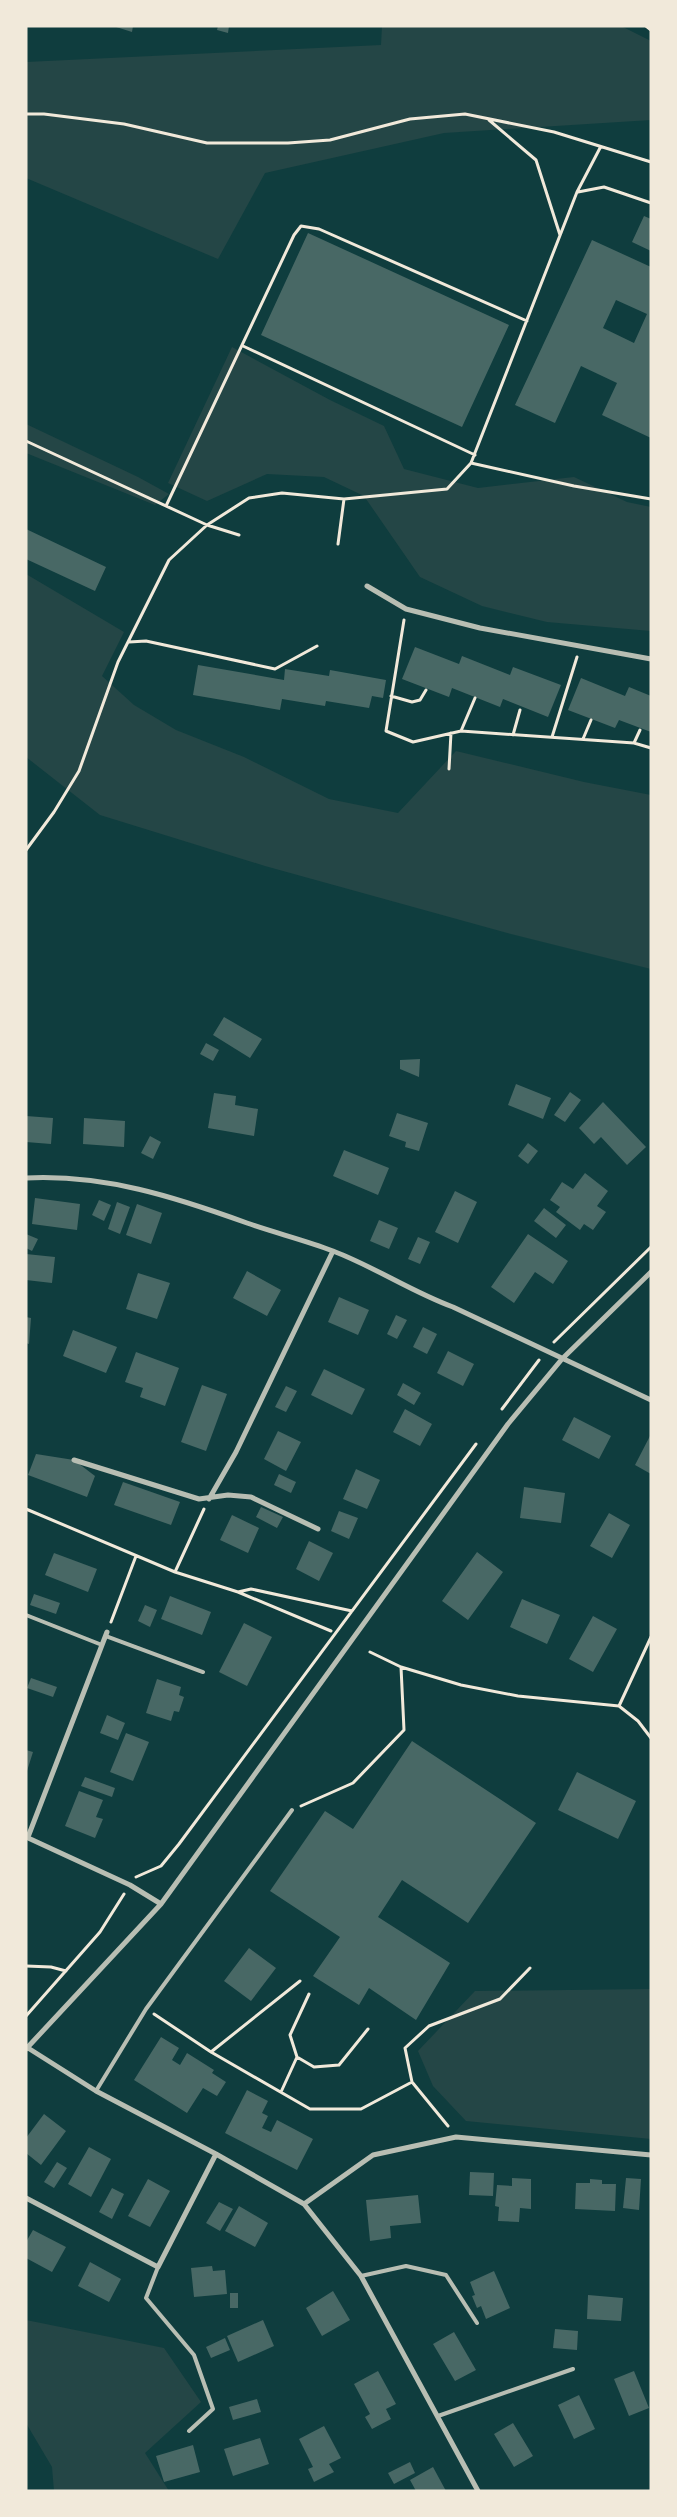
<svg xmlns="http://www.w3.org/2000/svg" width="677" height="2517" font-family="'PT Sans Narrow',sans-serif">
<rect width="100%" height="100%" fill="#0f3d3e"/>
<path fill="#244646" d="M382,26H621L651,41V120L444,133L265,173L218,259L26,178V62L381,45Z
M232,347L330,400L384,426L404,469L478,488L574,477L627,502L651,507V631L547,622L482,606L420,577L364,496L324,477L267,474L207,501L168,483Z
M26,424L138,477L169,494L155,505L26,453Z
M26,574L124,632L102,676L134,705L176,730L244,757L329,799L398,813L456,751L584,782L651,795V969L511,934L265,866L100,815L26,757Z
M651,1989V2139L466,2121L433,2086L418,2051L475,1991Z
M26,2320L164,2348L201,2402L145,2453L169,2491H54L52,2467L26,2423Z"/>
<path fill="#486865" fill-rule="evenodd" d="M113,26H133L132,32Z
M218,26H229L228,33L217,30Z
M644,216L651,219V251L632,242Z
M308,233L509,325L462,427L261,335Z
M592,240L651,267V438L602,415L617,383L581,366L555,423L515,405ZM616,300L647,314L634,343L603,328Z
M26,529L106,567L95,591L26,559Z
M415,647L459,664L462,656L510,675L513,667L561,685L548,717L503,699L500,707L452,688L449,697L402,679Z
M198,665L284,680L285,669L329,676L330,670L386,680L383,698L372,696L369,708L326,701L325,706L282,699L280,710L193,695Z
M581,678L625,696L629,687L651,696V732L619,720L615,728L568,710Z
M224,1017L262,1039L250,1058L213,1035Z
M206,1043L219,1050L213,1061L200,1054Z
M420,1059L419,1077L400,1069V1060Z
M516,1084L551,1098L543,1119L508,1105Z
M570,1092L581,1100L565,1122L554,1115Z
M214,1093L236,1096L235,1105L258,1109L254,1136L208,1128Z
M603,1102L646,1147L627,1165L601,1137L594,1144L579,1128Z
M397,1113L428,1123L419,1151L405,1147L406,1142L389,1136Z
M26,1116L53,1118L51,1144L26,1142Z
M84,1118L125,1121L124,1147L83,1144Z
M150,1136L161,1142L153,1159L141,1153Z
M528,1143L538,1151L528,1164L518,1156Z
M344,1150L389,1168L378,1195L333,1176Z
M585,1173L608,1191L597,1206L606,1212L593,1230L584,1224L580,1230L556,1212L560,1207L550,1200L562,1182L573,1189Z
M455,1191L477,1202L458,1243L435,1232Z
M35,1198L80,1204L77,1230L32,1224Z
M99,1200L111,1205L104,1221L92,1215Z
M117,1202L130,1207L120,1234L108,1229Z
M137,1204L162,1213L151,1244L126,1235Z
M544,1208L566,1225L556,1238L534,1221Z
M379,1220L398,1228L389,1249L370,1241Z
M26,1234L38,1239L32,1251L26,1248Z
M528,1234L568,1261L553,1284L535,1272L514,1303L491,1287Z
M418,1237L430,1242L420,1264L408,1259Z
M26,1254L55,1257L52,1283L26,1280Z
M247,1271L281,1290L267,1316L233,1298Z
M138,1273L170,1283L157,1319L126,1309Z
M339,1297L369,1310L358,1335L328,1322Z
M396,1315L407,1320L397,1339L387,1334Z
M26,1317L31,1318L29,1344L26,1343Z
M423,1327L437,1334L427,1354L413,1347Z
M73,1330L117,1347L106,1373L63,1356Z
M448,1351L474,1364L463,1386L437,1373Z
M136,1352L179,1368L165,1406L140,1397L143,1388L125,1382Z
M324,1369L365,1389L352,1415L311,1395Z
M403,1383L421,1393L414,1405L397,1395Z
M202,1385L227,1394L206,1451L181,1442Z
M286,1386L297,1391L286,1412L275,1407Z
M405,1409L432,1424L420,1446L393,1432Z
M574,1417L611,1436L599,1459L562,1440Z
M278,1431L301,1442L286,1471L264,1459Z
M651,1434V1474L635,1465Z
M36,1454L74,1460L95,1476L87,1497L28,1475Z
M356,1469L380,1480L367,1509L343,1499Z
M279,1474L296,1482L291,1493L274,1485Z
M123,1482L180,1502L171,1525L114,1505Z
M524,1487L565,1493L561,1523L520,1518Z
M261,1507L283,1517L277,1528L256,1517Z
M339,1511L358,1518L349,1539L331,1531Z
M609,1513L630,1525L612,1558L590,1546Z
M232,1515L259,1528L248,1553L220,1540Z
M309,1541L333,1553L319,1581L296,1569Z
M477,1552L503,1572L468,1620L442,1601Z
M54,1553L97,1569L88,1592L45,1575Z
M34,1594L60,1603L56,1614L30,1605Z
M170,1596L211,1612L202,1635L161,1619Z
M522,1599L560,1615L547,1644L510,1627Z
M145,1605L157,1610L150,1627L138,1621Z
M593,1616L617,1629L593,1672L569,1659Z
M244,1623L272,1637L247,1686L219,1672Z
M31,1678L57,1687L53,1697L27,1688Z
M157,1679L181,1687L179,1695L184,1697L179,1712L174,1711L171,1721L146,1713Z
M107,1715L125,1723L118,1740L100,1733Z
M126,1733L149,1742L133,1781L110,1772Z
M412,1741L536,1823L468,1923L402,1880L378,1917L450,1963L416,2020L369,1988L359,2005L313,1976L340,1937L270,1891L325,1811L353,1829Z
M26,1750L33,1752L27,1771H26Z
M577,1772L636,1801L618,1839L558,1810Z
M85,1777L115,1788L112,1797L81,1786Z
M79,1791L103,1800L96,1817L103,1819L95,1838L65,1826Z
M249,1948L276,1968L251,2001L224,1981Z
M161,2037L179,2048L172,2060L180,2065L187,2053L214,2070L212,2073L226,2082L217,2096L203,2088L187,2113L134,2080Z
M247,2090L268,2101L262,2113L268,2116L262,2128L271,2132L277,2120L313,2139L297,2170L225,2133Z
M44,2114L66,2131L41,2165L26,2153V2138Z
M89,2147L111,2159L91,2197L68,2184Z
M57,2162L67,2168L54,2188L44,2182Z
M470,2172L494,2173L493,2196L469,2195Z
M512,2178L531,2179V2209L520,2208L519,2222L498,2221L499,2207L495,2206L497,2185L512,2186Z
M626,2178L641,2179L639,2210L623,2208Z
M148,2179L170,2191L150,2227L128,2216Z
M590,2179L602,2180V2184H616L615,2211L575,2209L576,2183H590Z
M112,2188L124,2194L112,2219L99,2212Z
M418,2195L421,2223L390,2226L391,2238L370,2241L366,2200Z
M219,2202L233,2209L220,2231L206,2223Z
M239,2206L268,2223L255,2247L225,2231Z
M33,2230L66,2247L52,2272L26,2258V2242Z
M90,2262L121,2279L109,2302L78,2286Z
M212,2266L213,2271L225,2270L227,2294L194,2297L191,2268Z
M494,2271L510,2308L486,2319L481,2306L477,2308L472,2296L475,2295L470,2282Z
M333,2291L350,2320L322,2336L306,2308Z
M230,2293H238V2308H230Z
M588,2295L623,2298L621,2321L587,2319Z
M263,2320L274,2346L238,2362L227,2336Z
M555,2329L578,2331L577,2350L553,2348Z
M454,2332L476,2370L455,2381L433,2344Z
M225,2338L230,2350L211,2358L206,2347Z
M378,2371L396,2404L386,2409L391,2419L372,2429L365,2417L370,2414L354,2384Z
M634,2371L649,2408L629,2416L614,2379Z
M579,2395L595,2429L574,2439L558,2405Z
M257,2399L261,2412L233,2420L229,2407Z
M513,2423L533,2456L514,2467L494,2434Z
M324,2426L341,2458L329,2464L334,2472L314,2482L308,2469L313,2467L299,2439Z
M260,2438L269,2464L233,2476L224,2449Z
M193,2445L200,2472L164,2482L156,2456Z
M410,2462L415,2473L394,2484L388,2473Z
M433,2467L446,2491H416L410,2480Z"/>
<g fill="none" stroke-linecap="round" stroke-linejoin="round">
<path stroke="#f1e9da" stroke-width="3" d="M646,26L651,30
M26,114H44L124,124L207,143H288L330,140L410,119L465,114L554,132L651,162
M489,120L536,160L560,235
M578,192L604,187L651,203
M243,346L475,455
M26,441L207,525L239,535
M471,463L574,486L651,499
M166,506L294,235L301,226L319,229L527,321
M338,544L344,499
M404,620L386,731L413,742L461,731L634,743L651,748
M129,642L146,641L275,669L317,646
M391,696L412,702L420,700L426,690
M461,731L475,698
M513,735L520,710
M552,737L577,657
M583,739L591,720
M634,743L640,730
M449,769L451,733
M26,850L54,812L79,771L118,662L169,560L207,525L249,498L282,493L344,499L447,489L471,463L577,192L600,148
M554,1342L651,1247
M502,1409L539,1360
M26,1509L175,1572L238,1592L331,1631
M175,1572L204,1509
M238,1592L251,1589L352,1611
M111,1622L136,1556
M370,1652L401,1667L461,1685L518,1696L619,1706L638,1721L651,1738
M619,1706L651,1637
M301,1806L353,1783L404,1730L401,1667
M136,1877L161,1866L179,1844L476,1444
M26,1966L51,1967L66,1971
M154,2014L211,2052L310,2109H361L412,2082
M26,2016L100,1932L124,1894
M211,2052L300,1981
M297,2057L290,2035L309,1994
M281,2092L297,2057L314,2067L339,2065L368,2029
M448,2126L412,2082L405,2048L429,2026L500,1999L530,1968"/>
<path stroke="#b8beb3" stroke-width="4" d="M26,1615L102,1645
M106,1636L203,1672
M96,2091L146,2009L292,1810
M158,2267L146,2298L194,2355L213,2409L189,2431
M361,2276L406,2266L446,2275L477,2323
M438,2416L573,2369"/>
<path stroke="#b8beb3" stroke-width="5" d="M367,586L406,609L480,628L651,659
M26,1178C104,1174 175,1197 247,1223C275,1233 305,1240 333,1251C375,1267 412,1292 453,1307L651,1400
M74,1460L199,1499L228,1495L251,1497L318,1529
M209,1499L236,1452L333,1251
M26,1837L130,1885L161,1904
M28,1837L107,1632
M28,2048L96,2091L216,2154L304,2204L361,2276L478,2491
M26,2049L161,1904L508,1424L562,1359L651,1272
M26,2198L158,2267L216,2154
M304,2204L373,2155L456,2137L651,2155"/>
</g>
<rect width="677" height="2517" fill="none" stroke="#f1e9da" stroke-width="55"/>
</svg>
